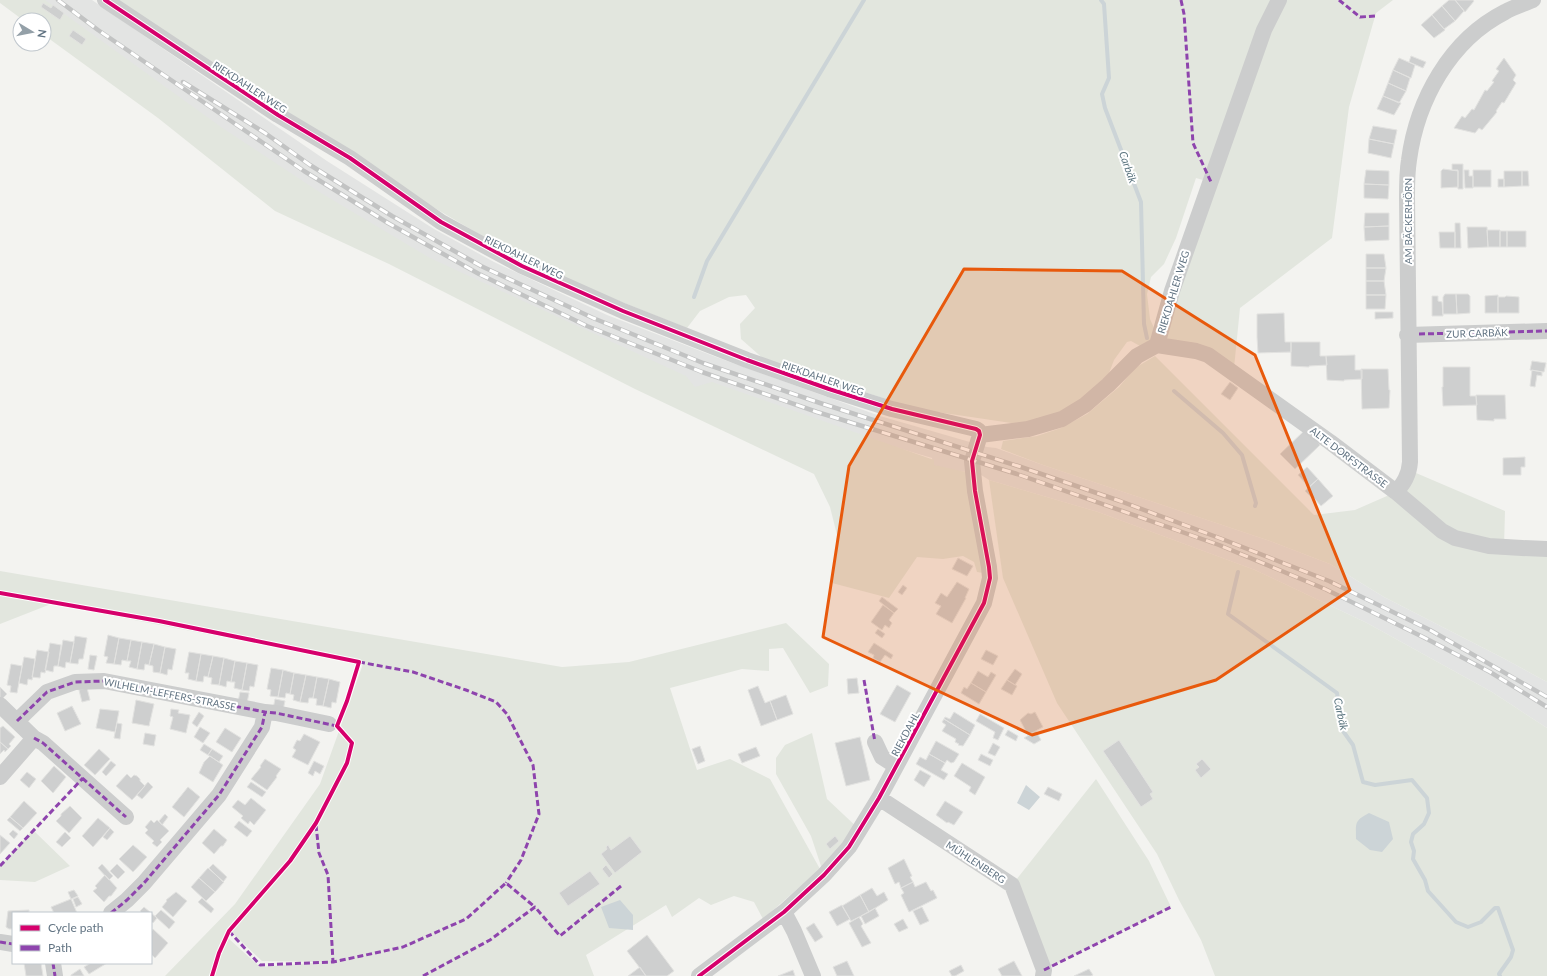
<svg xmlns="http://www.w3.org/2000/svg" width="1547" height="976" font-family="Lato,sans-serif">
<rect width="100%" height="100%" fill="#f3f3f0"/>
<path fill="#e3e4e3" d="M23,0H92L327,161L434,229L494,262L607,315L716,357L880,416L987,447L996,448L1043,465L1270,541L1330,564L1384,597L1503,658L1547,682V728L1492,692L1367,623L1255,570L1098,512L989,480L978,473L933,469L932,458L810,422L689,391L470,290L44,20Z"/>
<path fill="#e2e6de" d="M0,0H45L221,127L321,193L430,258L686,376L695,387L712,382L934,460V465L966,472L983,573L977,572L974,562L963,556L943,559L917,557L889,598L832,583L837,535L830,507L814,474L635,389L389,264L275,211L158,118L44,35V20H23L0,3Z
M117,0H1393L1376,13L1349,107L1332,238L1240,308L1234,368L1157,345L1210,182L1196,178L1176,238L1164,264L1151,277L1147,294L1150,319L1154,328L1152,339L1140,346L1131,341L1127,342L1114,360L1109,373L1084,398L1048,418L1018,424L917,409L765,360L741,339L740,324L755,308L746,295L729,297L700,311L687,328L579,285L520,253L484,237L416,197Z
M1155,356L1314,515L1355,510L1396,492L1409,470L1505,511L1504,547L1547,549V682L1503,658L1384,597L1330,564L1270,541L1043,465L1001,449L1003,441L1037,436L1061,428L1087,414L1119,387L1135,368Z
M989,480L1098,512L1255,570L1367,623L1492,692L1547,728V976H1215L1201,940L1179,900L1157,854L1057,703L1003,578Z
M0,571L562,667L629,662L786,623L829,664L828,686L810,693L783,648L769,649V671L742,669L670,688L697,770L730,759L770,779L820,869L763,919L754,902L734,896L711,905L699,898L672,917L666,905L586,955L594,976H215L220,955L228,938L260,967L326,962L262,961L228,929C219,944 215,959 210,976H165L235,904L320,784L363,664L51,604L0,624Z
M812,733L827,799L860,830L824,875L811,836L776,774V758L785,745Z
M1096,779L1149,861L1171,907L1044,970L1012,885Z
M33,830L70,866L35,882L0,880V866Z"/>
<path fill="#ccd4d7" d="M1026,785L1040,797L1029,810L1017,803Z
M1369,813L1389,822L1393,839L1382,852L1370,850L1356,839C1356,823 1354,821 1369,813Z
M620,900L633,915V930L609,928L601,907Z"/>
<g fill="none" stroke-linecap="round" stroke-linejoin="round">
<path stroke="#ccd4d7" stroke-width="4" d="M1101,0L1104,4L1109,78L1102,94L1105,108L1141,202L1144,324L1147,338
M694,297L707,261L864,0
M1174,391L1223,433L1242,455L1256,503L1255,506
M1238,572L1228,614L1337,693L1343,731L1353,745L1363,782L1375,785L1412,780L1427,798L1429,813L1424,824L1413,834L1411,842L1414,851L1413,859L1425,880L1428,891L1456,922L1468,927L1481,922L1495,908H1498L1513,950L1511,957L1499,974L1500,976"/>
</g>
<path fill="#cecfcf" stroke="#e2e2e0" d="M1449,0H1455L1464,11L1455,21L1442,6Z
M1455,0H1473L1474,1L1465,12Z
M43,3L51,8L53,5L64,13L60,20L41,7Z
M1442,6L1455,21L1444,29L1432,15Z
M1432,15L1445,30L1434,38L1421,25Z
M73,30L86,39L82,45L69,36Z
M1411,56L1426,62L1423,68L1409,62Z
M1399,58L1415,65L1411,78L1393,70Z
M1504,58L1516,75L1513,80L1516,83L1504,103L1502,102L1496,111L1497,112L1482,130L1479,128L1475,133L1454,128L1462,116L1465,118L1472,109L1474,110L1485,90L1487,91L1494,82L1492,81L1499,71L1496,69Z
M1393,70L1410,78L1406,91L1388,83Z
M1388,83L1406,91L1399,103L1383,96Z
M1383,96L1401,103L1394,115L1377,109Z
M1373,126L1397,130L1394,144L1369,139Z
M1369,139L1394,144L1391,158L1368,153Z
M1452,164H1463V189H1458V170H1452Z
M1443,169L1458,171V187L1441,188V171Z
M1366,170L1389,171V185L1364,184Z
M1464,170H1469V176H1473V188H1465Z
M1473,170H1491V187H1473Z
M1504,171H1522V186L1504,187Z
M1522,171H1528L1529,186H1522Z
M1498,179H1504V187H1498Z
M1364,184L1389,185L1388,199L1364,198Z
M1365,213H1389V226L1364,227Z
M1455,223H1460L1461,248H1455Z
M1389,226V240L1365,241L1364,227Z
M1467,227H1487L1488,247L1468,248Z
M1487,230H1500V247H1488Z
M1500,231H1507V247H1500Z
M1507,231H1526V247H1507Z
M1439,232H1455V248H1440Z
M1366,254H1384L1386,268H1366Z
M1366,268H1386L1384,281H1366Z
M1366,281H1384L1386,295H1366Z
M1445,294H1456L1457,314H1443V297Z
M1456,294H1468L1470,296V313L1457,314Z
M1366,295H1386L1385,309H1366Z
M1498,295V313H1485V296Z
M1432,296H1438V301L1442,302L1443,316H1432Z
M1506,296L1519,297V313H1498V297H1505Z
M1375,312H1393V318L1375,319Z
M1284,313L1285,342H1291V352L1258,353L1257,337V314Z
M1291,342H1320V356H1326L1327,365L1309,366V367L1291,366Z
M1355,355V370H1362V379L1344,380V381L1327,380L1326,356Z
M1532,361L1546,363L1544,372L1530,370Z
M1443,367H1470V396H1476L1477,405L1443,406L1442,387H1443Z
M1361,369H1388L1389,390H1390L1389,408L1362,409Z
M1532,370L1542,372V376L1537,375L1535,387L1530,386Z
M1230,382L1238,388L1230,400L1221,394Z
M1476,395H1505L1506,419H1494V421L1477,420Z
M1305,430L1320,445L1295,469L1280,454Z
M1525,457V467H1521V475H1503V458Z
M1307,467L1318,479L1309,487L1298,475Z
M1318,479L1333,496L1321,506L1314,498L1313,499L1305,491Z
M958,558L973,566L967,576L952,569Z
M957,582L969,589L965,598H966L952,623L936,614L941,606L935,603L941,593L947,597Z
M903,585L907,588L902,595L898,592Z
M882,597L898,609L894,613L879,601Z
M883,605L894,613L889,620L892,623L889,628L885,625L882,630L871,622Z
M878,629L885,634L882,638L875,633Z
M108,635L119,638L114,664L106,663L108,657L104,656Z
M75,636L87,638L83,659H79L78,664L70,663Z
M119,638L131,640L127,661L122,660L121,665L114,664Z
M63,640L74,642L70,663L66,662L65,668L58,666Z
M131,640L142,642L137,669L129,667L131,661H127Z
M142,642L154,644L149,665L145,664L144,670L137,669Z
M50,643L61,645L58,666H54L53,672L45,670Z
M874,643L893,655L891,659L885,655L880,662L873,658L874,655L868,652Z
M154,644L165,647L160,673L153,672V666L149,665Z
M165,647L176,649L172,670L168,669L167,675L160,673Z
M37,650L49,652L45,673L41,672L40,678L32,677Z
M986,650L998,656L993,665L981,659Z
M189,652L201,654L196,681L188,679L189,673H185Z
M201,654L213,656L208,677L204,676L203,682L196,681Z
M90,655L97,656L94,670L88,669Z
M213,656L224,658L219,685L211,684L212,678L208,677Z
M24,657L35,659L32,680L28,679L27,685L19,683Z
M224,658L235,661L231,682L227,681L226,687L219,685Z
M235,661L247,663L242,690L234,688L235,682H231Z
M247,663L258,665L254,687L250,686L249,691L242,690Z
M11,664L22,666L17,693L10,692L11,686L7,685Z
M271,668L283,670L278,697L270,696L271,690L267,689Z
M1015,669L1022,674L1015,685L1007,680Z
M283,670L294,673L290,694L286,693L285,698L278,697Z
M978,671L988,677L991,672L996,675L986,692L971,683Z
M294,673L306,675L300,702L293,700L294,695L290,694Z
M306,675L317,677L313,698H309L308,703L300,702Z
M317,677L329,679L323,706L316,705L317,699L313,698Z
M857,678L859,693L848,694L847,679Z
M329,679L340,682L336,703L332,702L331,708L323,706Z
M1007,680L1017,686L1012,695L1001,689Z
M971,683L986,692L979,704L961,693L964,687L967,689Z
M897,685L911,693L895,722L880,714Z
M758,686L765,703L770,701L777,720L761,726L748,690Z
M0,687L7,694L1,700L0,699Z
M87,688L90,700L82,702L79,690Z
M240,692L249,693L247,703L238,702Z
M786,695L793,714L777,720L770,701Z
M275,699L285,701L283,710L273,709Z
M136,700L154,704L149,726L132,723Z
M72,706L81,724L65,731L57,713Z
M100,709L119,711L115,732L96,728Z
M171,709L179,710L178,713L190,715L186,733L170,729L173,717L170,716Z
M199,712L204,716L197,727L192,723Z
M954,712L975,725L970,735L944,719L945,717L950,719Z
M1035,712L1043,727L1028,735L1020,720L1028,713L1031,714Z
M980,714L1004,728L998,740L993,738L995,732L976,721Z
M944,719L970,735L963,746L958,745L959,744L955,742L956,739L942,731L946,725L942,722Z
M117,723L122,724L120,739L114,738Z
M3,726L15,737L9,744L11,746L8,749L0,742V728Z
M200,727L210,733L203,743L194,737Z
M225,728L241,738L232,752L216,742Z
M1008,730L1018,736L1016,741L1005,735Z
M1036,731L1041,740L1034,744L1024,738Z
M145,733L156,735L154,746L143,744Z
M304,734L320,742L308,765L292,757L296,750L293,748L297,740L300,741Z
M860,737L870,780L846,786L835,743Z
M1119,740L1153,792L1150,794L1153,799L1141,807L1103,751Z
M936,741L959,754L954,762L951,763L947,760L945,763L929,754Z
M0,742L8,749L5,752L4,750L0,754Z
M993,743L1000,747L995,756L988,753Z
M204,744L212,749L208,755L200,750Z
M700,746L705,761L698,764L692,749Z
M756,747L760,756L742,763L738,754Z
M99,749L110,759L95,775L84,765Z
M212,749L223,756L219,762L208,755Z
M929,754L945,763L941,770L948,774L944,780L916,764L920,757L926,760Z
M981,754L993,760L990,766L978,760Z
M210,756L223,765L213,782L199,773L204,762Z
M265,759L281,769L276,776L277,777L267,790L251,779L261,767L260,766Z
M1202,759L1211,769L1201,778L1195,770L1199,767L1196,764Z
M111,761L116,765L106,776L102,772Z
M314,761L324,766L320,774L315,771L313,776L308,773Z
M962,763L985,777L975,795L969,791L971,787L954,776Z
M54,766L66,777L53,793L41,781Z
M920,770L931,776L924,787L914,780Z
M27,772L36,779L29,788L20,780Z
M127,774L131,778L134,775L137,776L140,779V781L145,786L132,800L116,786Z
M148,782L153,787L142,799L137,795Z
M251,782L266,792L262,797L247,787Z
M188,787L200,797L184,817L172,807Z
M1048,787L1062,794L1059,801L1044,794Z
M251,798L266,810L254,825L250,821L248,824L241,818L243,816L232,807L238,800L245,805Z
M24,801L37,813L23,828L10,817Z
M945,801L963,812L954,825L948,822L947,823L936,815Z
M70,806L82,818L69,833L56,821L61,816V814Z
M165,814L168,817L162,825L159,821Z
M10,817L23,828L20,831L7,820Z
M98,818L110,828L93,847L82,836Z
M151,820L154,823L157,820L169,831L160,840L162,842L157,847L152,843L154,841L145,833L148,830L145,827Z
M239,821L252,831L247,837L234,827Z
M110,828L114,832L107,840L103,837Z
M214,829L227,840L223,846H221L214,854L202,843Z
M13,830L18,834L14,839L9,834Z
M65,832L71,838L62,847L56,842Z
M0,835L10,843L0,854Z
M630,836L642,852L615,873L601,854L607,849L606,847L608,845L611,850Z
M835,836L839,841L830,849L826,844Z
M133,845L147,857L133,872L119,859Z
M904,859L912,876L910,877L913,882L901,888L899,882L895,884L888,868Z
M102,864L113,876L109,880L98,868Z
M117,864L125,872L118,879L110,871Z
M213,864L227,877L223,882L209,868Z
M606,865L613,874L609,878L602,869Z
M208,868L224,882L215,892L199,878Z
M590,871L600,884L568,906L559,893Z
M105,875L117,888L111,896H109L104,902L93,891L97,888L95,886Z
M199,878L215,892L206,901L191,887Z
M913,882L915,887L926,882L931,891L933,890L937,898L909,912L901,895L904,893L901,888Z
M872,888L877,896L884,892L888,900L869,912L860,895Z
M74,890L78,896L71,899L68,892Z
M176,892L187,901L173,917L162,907L167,901L166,900Z
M860,895L869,912L851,921L842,906Z
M78,897L82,904L76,907L73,899Z
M202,898L214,909L211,913L198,902Z
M71,899L77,913H54L51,907Z
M842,905L850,919L837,926L829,912Z
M144,907L157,918L153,923L151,921V913H142L140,911Z
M922,907L929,921L920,925L913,911Z
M875,908L879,916L865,924L861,916Z
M29,910V913H13V929H9L6,927L8,911Z
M161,910L175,922L169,929L155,916Z
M859,917L863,924L861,926L871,943L862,947L849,923Z
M903,919L908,928L899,932L894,924Z
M814,923L823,937L815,942L806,928Z
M153,929L168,943L155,958L151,954V932Z
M647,935L674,971L667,976H646L627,951Z
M847,961L854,976H837L833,967Z
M1014,961L1022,976H1002L998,969Z
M24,963H41L43,976H26Z
M91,963H107L89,974L84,967Z
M961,965L964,971L955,976H952L949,971Z
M640,967L646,976H628Z
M80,969L84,976H71V975Z
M1089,969L1093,975L1091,976H1074Z
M793,970L795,976H778Z"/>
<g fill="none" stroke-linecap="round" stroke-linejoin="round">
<path stroke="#cccdcd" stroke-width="16" d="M105,0L278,115L350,158L441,222L522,266L623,311L747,360L829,389L892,409L976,429L979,431L980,435
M1407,335L1547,331
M1157,345L1196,351L1208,355L1330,442L1396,492L1442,531L1455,538L1489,546L1522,548L1547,549
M980,435L1028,429L1062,419L1085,405L1108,385L1137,356L1157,345L1172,291L1264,30L1279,0
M1396,492C1404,483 1409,475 1410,462L1407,197C1407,184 1407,172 1409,160C1417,100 1450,40 1505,12C1514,7 1524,4 1533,0
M0,705L34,738L0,777
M17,721L47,692L75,682L104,681L265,712
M34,738L43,743L126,817
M875,742L882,757L896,766
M879,798L1012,885L1044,970L1043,976
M784,912L794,931L813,976
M111,913L127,900L144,883L219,795L262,727L265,712L276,713L329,724
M0,942L13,944
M53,963L55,976
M699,976L784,912L824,875L849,847L879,798L984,603L990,578L989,567L975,491L972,461L980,435"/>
<defs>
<path id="rail" d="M58,0L98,30L304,171L388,223L479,274L587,326L702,372L817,412L1017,474L1219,545L1325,589L1425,638L1490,672L1547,707
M183,82L265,133L310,165L392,216L481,266L593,318L703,363L820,403L1018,466L1120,501L1222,539L1329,581L1430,630L1547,697"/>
</defs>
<use href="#rail" stroke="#c2c3c3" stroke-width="4.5"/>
<use href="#rail" stroke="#fff" stroke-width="3" stroke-dasharray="9" stroke-linecap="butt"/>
<path stroke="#8e44ad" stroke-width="3" stroke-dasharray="6 3" stroke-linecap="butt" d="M1181,0L1184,14L1193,143L1211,182
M1339,0L1360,17L1376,16
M1419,334L1547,331
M359,662L413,672L466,690L496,702L507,714L533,765L539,814L521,860L506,883
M864,680L875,742
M17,721L47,692L75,682L104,681L265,712
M34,738L43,743L126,817
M316,825L319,853L328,875L333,962
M0,866L83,778
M111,913L127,900L144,883L219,795L262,727L265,712L276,713L337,726
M229,931L260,965L333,962L403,947L466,919L506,883L535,907
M0,942L13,944
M53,963L55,976
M1044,970L1171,907
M423,976L490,940L535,907L560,936L621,886"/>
<defs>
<path id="cycleway" d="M105,0L278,115L350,158L441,222L522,266L623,311L747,360L829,389L892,409L976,429L979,431L980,435L972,461L975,491L989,567L990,578L984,603L879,798L849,847L824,875L784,912L699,976
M0,593L159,621L359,662L347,701L337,726L352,743L347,763L316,823L290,861L229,931L219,953L212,976"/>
</defs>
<use href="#cycleway" stroke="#fff" stroke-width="6"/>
<use href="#cycleway" stroke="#d6006c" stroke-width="4"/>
</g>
<path fill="#e8590c" fill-opacity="0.2" stroke="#e8590c" stroke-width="3" stroke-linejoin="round" d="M964,269L1122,271L1255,355L1350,590L1216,680L1032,735L823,637L849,466Z"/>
<g text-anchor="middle" stroke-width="4" stroke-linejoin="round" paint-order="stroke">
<g font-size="10" fill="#617382" stroke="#fff">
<text transform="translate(250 87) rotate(33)" y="4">RIEKDAHLER WEG</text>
<text transform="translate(1408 221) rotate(-90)" y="4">AM BÄCKERHÖRN</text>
<text transform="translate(524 257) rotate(26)" y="4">RIEKDAHLER WEG</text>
<text transform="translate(1173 292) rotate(-73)" y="4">RIEKDAHLER WEG</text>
<text transform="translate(1477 333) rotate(-2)" y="4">ZUR CARBÄK</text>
<text transform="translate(823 378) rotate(19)" y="4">RIEKDAHLER WEG</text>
<text transform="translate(1349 457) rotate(37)" y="4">ALTE DORFSTRASSE</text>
<text transform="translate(170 694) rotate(11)" y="4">WILHELM-LEFFERS-STRASSE</text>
<text transform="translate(905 734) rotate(-62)" y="4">RIEKDAHL</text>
<text transform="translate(976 862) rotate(33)" y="4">MÜHLENBERG</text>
</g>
<g font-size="11" font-style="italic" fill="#5c7680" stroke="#fff">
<text transform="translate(1128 167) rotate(70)" y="4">Carbäk</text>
<text transform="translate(1341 714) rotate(78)" y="4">Carbäk</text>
</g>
</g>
<rect x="12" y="912" width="140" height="52" fill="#ffffff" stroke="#c0c7cd"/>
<rect x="20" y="925" width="20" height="6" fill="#d6006c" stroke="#c0c7cd"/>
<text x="48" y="932" font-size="12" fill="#617382">Cycle path</text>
<rect x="20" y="945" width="20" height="6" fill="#8e44ad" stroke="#c0c7cd"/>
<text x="48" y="952" font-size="12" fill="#617382">Path</text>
<g transform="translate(32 32) rotate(100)"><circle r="19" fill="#ffffff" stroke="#c0c7cd"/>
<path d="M0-3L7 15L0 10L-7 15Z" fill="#94a0a8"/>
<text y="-6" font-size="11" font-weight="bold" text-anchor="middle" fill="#617382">N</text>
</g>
</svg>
